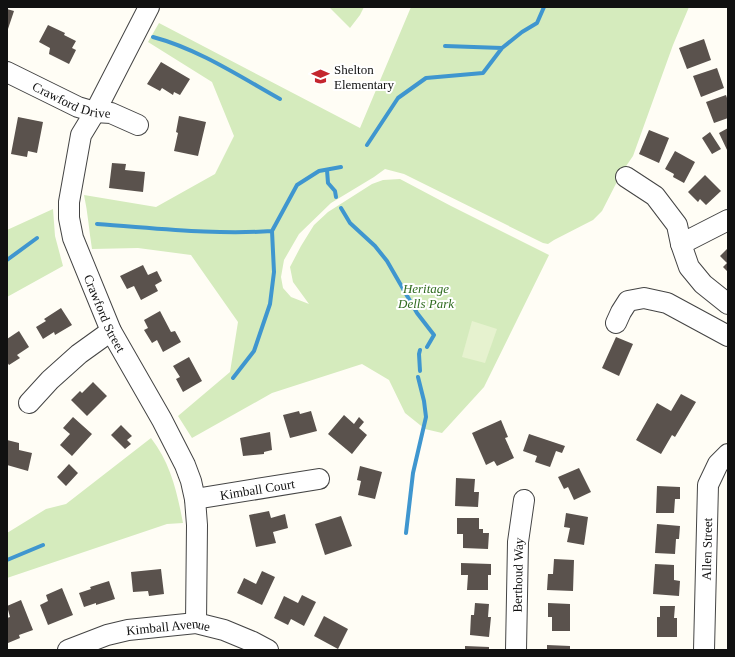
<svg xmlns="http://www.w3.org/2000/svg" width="735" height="657" font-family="Georgia,serif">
<rect width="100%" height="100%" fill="#fffdf5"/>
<path fill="#d5ebbd" d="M329,7H364L360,15L350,28Z
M411,7H689L673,45L633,156L622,172L602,211L593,220L554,240L548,244L543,243L404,174L385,169L374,177L331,203L299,234L284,260L281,277L283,288L291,297L309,304L293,282L290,267L301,246L314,225L328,212L372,184L383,180L400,179L451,206L549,255L484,387L442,433L425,429L405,413L389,380L362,364L272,393L192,438L178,416L230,372L238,322L191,255L138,248L92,249C89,231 88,213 84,195L156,207L215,174L234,136L212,82L148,42L159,23L360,128Z
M53,209L55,236L63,266L7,297V230Z
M151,438C171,464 177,492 183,523L167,524L7,578V533L46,509L66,504Z"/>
<path fill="#e6f2cf" d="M472,321L497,329L485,363L462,357Z"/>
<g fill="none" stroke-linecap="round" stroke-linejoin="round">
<path stroke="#3f96cf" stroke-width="4" d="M153,37C198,49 239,76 280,99
M445,46L502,48
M367,145L398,98L426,78L483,73L502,48L522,32L537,23L544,7
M327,170L328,183L335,191L336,197
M341,208L350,223L375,246L387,261L417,313L434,335L427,347
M97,224C156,228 214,235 272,231
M7,260L37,238
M420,350L419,354L420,371
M233,378L254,351L270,304L274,272L272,231L297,185L319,171L341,167
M406,533L413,473L426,417L424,401L418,377
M7,560L43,545"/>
</g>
<path fill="#5a524d" d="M7,9L14,11L7,32Z
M48,25L65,33L64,35L76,41L72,48L76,50L69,64L49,54L50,48L39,42Z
M704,39L711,60L687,69L679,48Z
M161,62L190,79L180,95L174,92L173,95L162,88L160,91L147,84Z
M717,68L724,88L701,97L693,76Z
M726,95L728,101V118L714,123L706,102Z
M179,116L206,122L198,156L174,151L178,133L176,132Z
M18,117L43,122L37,153L28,151L27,157L11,154Z
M728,128V152L719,133Z
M649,130L669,138L659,163L639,154Z
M710,132L721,149L712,154L702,138Z
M675,151L695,162L684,183L673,177L674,174L665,169Z
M112,163L126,164L125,170L145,172L143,192L109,188Z
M705,175L721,191L706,205L700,199L698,202L688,192Z
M728,248V272L723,267L727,263L720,256Z
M143,265L148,275L157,271L162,281L155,285L158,291L141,300L134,286L127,289L120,276Z
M61,308L72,325L55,335L54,332L43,339L36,327L46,321L44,319Z
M160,311L171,332L175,331L181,342L163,352L157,340L152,343L144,330L148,328L144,320Z
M19,331L29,347L17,355L20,358L9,365L7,362V339Z
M616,337L633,344L619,376L602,368Z
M189,357L202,381L183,392L176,379L180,377L173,366Z
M93,382L107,396L87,416L71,400L80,391L82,393Z
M681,394L696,402L675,437L672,435L661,454L636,440L657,403L671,411Z
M299,411L300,414L311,411L317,431L290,438L283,415Z
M344,415L354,424L359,417L364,422L359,428L367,435L352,454L328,434Z
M73,417L92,434L72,456L60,445L70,434L63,428Z
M501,420L508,437L505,438L514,458L497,466L494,461L486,465L472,433Z
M121,425L132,436L127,440L131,444L125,449L111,435Z
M270,432L272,450L264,452V454L243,456L240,438Z
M529,434L565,446L562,453L556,451L550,467L535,462L537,456L523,451Z
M7,440L19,443V450L32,453L28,471L7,465Z
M69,464L78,473L66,486L57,477Z
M360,466L382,472L375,499L358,495L361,481L357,480Z
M579,468L591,492L574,500L568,487L564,489L558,477Z
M456,478L475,479L474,492H479L478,507L455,506Z
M657,486L680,487V499H675L674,513H656Z
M269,511L271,518L285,514L288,528L273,532L276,543L256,547L249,515Z
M566,513L588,517L584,545L567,542L570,528L564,527Z
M341,516L352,546L325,555L315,524Z
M457,518H479V529H483V533H489L488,549L463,548V534H457Z
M657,524L680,526L679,539H676L675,554L655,553Z
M554,559L574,560L573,591L547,590L548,574H553Z
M461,563L491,564V575H488V590H467L468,575H461Z
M655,564L674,565V580L680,581L679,596L653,594Z
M161,569L164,594L149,596L148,591L133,592L131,572Z
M262,571L275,577L262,605L237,593L244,578L256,584Z
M109,581L115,599L96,605V603L84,607L79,593L91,589L90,587Z
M62,588L73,615L48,625L40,605L48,601L46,595Z
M302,595L316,602L304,626L291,619L288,625L274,618L284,596L298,603Z
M21,600L33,630L19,635L20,638L8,643L7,618L10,617L7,606Z
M475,603L489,604L488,617H491L489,637L470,635L471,615H474Z
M548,603L570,604V631H552V617H548Z
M660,606H675L674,618H677V637H657V617H660Z
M324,616L348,629L338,649L314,636Z
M547,645L570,646V650H547Z
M465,646L489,647V650H465Z"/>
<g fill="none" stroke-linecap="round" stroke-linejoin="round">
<defs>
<g id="minor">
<path id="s1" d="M149,7L95,112L81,135L69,202V218L73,238L111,331L162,420L185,465L191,481L195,499L197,525L196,623"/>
<path id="s2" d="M7,72L78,107L95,112L111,113L138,125"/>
<path d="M626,177L655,196L677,225L681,244L689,267L703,284L728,304"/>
<path d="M681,244L728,220"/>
<path d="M616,323L621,312L628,301L644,298L667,303L728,336"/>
<path d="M29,403L50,380L79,354L111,331"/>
<path id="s3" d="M195,499L319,479"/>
<path id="s4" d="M68,650L107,635L128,630L196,623L224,630L253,642L268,650"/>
<path id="s5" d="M516,650L518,542L524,500"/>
<path id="s6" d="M704,650L708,485L718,464L728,454"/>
</g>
</defs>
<use href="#minor" stroke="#444" stroke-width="22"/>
<use href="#minor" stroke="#fff" stroke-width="20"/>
</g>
<defs>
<symbol id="school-bare" viewBox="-9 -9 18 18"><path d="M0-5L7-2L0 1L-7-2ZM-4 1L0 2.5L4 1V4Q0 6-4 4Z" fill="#c4262e" stroke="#fff" stroke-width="2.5" paint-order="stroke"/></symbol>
</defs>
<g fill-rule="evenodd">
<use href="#school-bare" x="308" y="64" width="25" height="25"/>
</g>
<g text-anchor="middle" stroke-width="4" stroke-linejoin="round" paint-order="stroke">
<g font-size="13" fill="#111" stroke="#fff" text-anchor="start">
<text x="334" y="74">Shelton<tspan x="334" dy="15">Elementary</tspan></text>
</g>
<g font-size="13" fill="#111" stroke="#fff">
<text dy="5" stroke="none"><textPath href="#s2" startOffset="71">Crawford Drive</textPath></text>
<text dy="5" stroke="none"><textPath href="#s1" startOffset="331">Crawford Street</textPath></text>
<text dy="5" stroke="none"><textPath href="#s3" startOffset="63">Kimball Court</textPath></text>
<text dy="5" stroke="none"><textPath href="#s6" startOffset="101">Allen Street</textPath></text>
<text dy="5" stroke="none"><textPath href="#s5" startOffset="75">Berthoud Way</textPath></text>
<text dy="5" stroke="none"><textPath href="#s4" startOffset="104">Kimball Avenue</textPath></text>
</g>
<g font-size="13" font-style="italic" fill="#2f6b1f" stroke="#fff">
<text x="426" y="293">Heritage<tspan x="426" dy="15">Dells Park</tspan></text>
</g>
</g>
<rect width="735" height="657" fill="none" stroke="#111111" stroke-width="16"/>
</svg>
